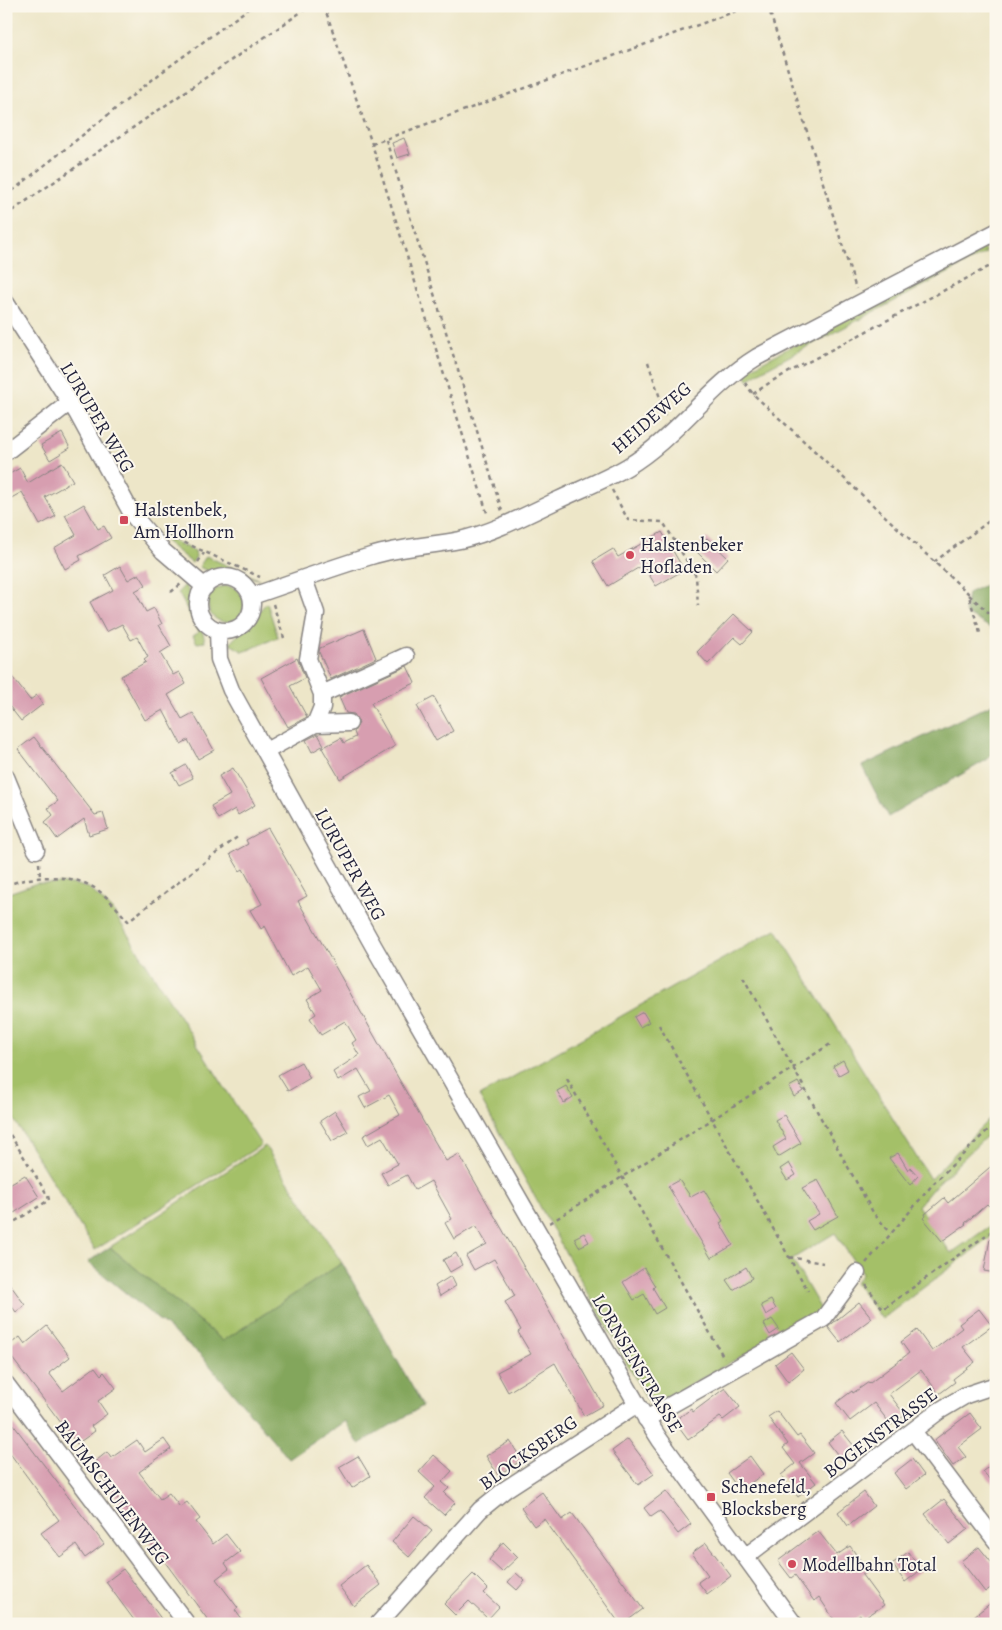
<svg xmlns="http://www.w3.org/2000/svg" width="1002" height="1630" font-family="Alegreya,serif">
<rect width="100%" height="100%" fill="#fbf7ec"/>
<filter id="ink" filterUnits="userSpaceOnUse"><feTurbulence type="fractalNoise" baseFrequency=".02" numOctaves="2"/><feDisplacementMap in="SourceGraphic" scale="10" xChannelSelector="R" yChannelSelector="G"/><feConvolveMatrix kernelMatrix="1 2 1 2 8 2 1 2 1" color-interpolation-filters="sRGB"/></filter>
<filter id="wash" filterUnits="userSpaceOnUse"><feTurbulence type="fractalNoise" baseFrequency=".0096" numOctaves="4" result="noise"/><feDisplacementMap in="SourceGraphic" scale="20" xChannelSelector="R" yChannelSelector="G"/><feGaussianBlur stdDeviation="1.12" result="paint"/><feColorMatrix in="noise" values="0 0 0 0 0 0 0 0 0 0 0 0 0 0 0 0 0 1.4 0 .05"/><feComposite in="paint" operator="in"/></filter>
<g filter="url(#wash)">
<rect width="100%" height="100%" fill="#ede6c8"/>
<path fill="#a4c067" stroke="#637151" d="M979,247L984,249L986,253L763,370L748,380L745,371Z
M163,537L195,551L196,557L192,563L161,538Z
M206,556L260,580L230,570L208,571L199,567Z
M185,585C192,595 189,602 192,612C196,623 204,630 205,642L197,643L193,636L199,632L178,592Z
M208 604a18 18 0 1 1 36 0a18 18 0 1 1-36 0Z
M267,603L278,637L246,651H242L230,644C235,635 244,632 250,625C257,617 259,609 267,603Z
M37,883L73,884L89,888L113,911L261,1145L95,1250L6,1107V894Z
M776,929L930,1179L996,1112V1127L935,1186L918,1206L951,1253L996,1222V1233L882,1319L855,1283L862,1274L835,1233L792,1259L822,1311L651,1407L479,1096Z
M265,1146L342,1263L223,1341L110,1247Z"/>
<path fill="#83a65c" stroke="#52644c" d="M996,580V631L965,613L968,593Z
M996,702V747L988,759L888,817L862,766Z
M110,1247L223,1341L342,1263L423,1406L359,1444L345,1421L289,1459L201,1355L88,1262Z"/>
<g id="blocks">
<path fill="#d79eb0" d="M404,138L410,154L397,158L392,143Z
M62,433L70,448L50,460L41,445Z
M62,462L73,481L45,497L56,516L40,525L22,492L6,501V476L20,468L28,483Z
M84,504L98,529L104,526L111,538L79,556L81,560L65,569L54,548L76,535L65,515Z
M662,532L684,570L656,586L643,565L608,586L593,561L613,549L618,557Z
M707,538L728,558L716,571L695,550Z
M120,566L128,580L139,574L146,585L135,591L146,612L154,608L162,624L159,625L171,646L160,653L173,675L179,672L186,684L168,695L182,719L193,713L214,750L198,759L188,740L181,744L163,710L145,720L121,676L146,662L144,660L148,657L137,637L131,640L122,624L106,632L90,602L113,590L105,575Z
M734,614L753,632L742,644L734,637L708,664L697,652Z
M364,629L376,658L331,679L319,652L320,648Z
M297,658L305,678L290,686L307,717L288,727L261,678Z
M407,666L415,683L371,703L395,746L340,779L322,748L341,738L344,743L356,737L354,732L359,723L354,714L346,713L339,697Z
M6,669L30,700L37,695L43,704L21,721L6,702Z
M434,697L453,731L436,741L417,706Z
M318,734L324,745L312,752L306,740Z
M34,737L95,815L103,813L108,829L89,835L84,819L57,839L45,822L53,815L48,808L58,801L18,749Z
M186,765L193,778L179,785L172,773Z
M233,768L255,805L238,815L235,809L218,819L211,806L230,795L219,776Z
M268,828L307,896L298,901L409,1097L446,1161L459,1154L603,1405L584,1416L555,1363L508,1392L497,1372L531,1354L518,1332L521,1330L505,1302L515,1296L494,1259L474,1270L466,1256L487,1244L476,1226L454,1239L445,1223L452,1219L431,1181L415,1190L407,1175L388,1185L381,1173L398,1164L382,1137L368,1145L363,1136L400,1115L389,1095L365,1108L359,1097L371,1091L358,1069L338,1081L333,1072L359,1055L352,1043L356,1040L345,1021L321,1035L310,1018L316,1014L307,999L322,990L308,966L291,976L265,926L261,929L250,910L262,904L243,869L240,871L230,854L248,844L246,840Z
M643,1012L649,1022L640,1027L634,1017Z
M843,1060L848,1070L839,1075L833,1066Z
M301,1062L310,1078L288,1091L278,1075Z
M798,1082L803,1091L794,1097L789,1087Z
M566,1086L573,1097L564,1103L557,1091Z
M335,1111L348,1132L332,1141L320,1121Z
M784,1115L801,1143L778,1157L773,1147L786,1139L775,1120Z
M898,1153L908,1170L910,1167L918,1176L910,1185L889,1158Z
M996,1162V1200L989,1206L987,1204L965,1223L966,1224L942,1241L923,1218L926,1216L925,1214L944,1198L948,1203Z
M789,1163L796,1175L787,1180L780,1169Z
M25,1175L39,1197L14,1213L6,1201V1186Z
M679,1180L691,1197L704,1190L723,1221L720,1223L733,1245L711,1258L668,1186Z
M818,1180L838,1216L813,1230L807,1221L819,1214L802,1188Z
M584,1233L589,1242L579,1247L574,1238Z
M990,1239H996V1273L984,1271Z
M456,1253L462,1265L450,1272L443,1260Z
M746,1267L752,1278L733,1290L726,1280Z
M644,1268L655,1286L653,1288L665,1308L655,1314L644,1294L634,1300L623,1282Z
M451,1276L456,1286L440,1296L435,1286Z
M6,1279L25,1305L16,1312L6,1299Z
M771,1300L776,1309L766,1315L761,1305Z
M859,1302L872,1318L840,1342L828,1327Z
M979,1309L992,1326L963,1347L975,1362L953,1379L955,1382L939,1394L921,1370L889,1394L905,1415L891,1425L874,1403L850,1421L836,1403L852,1391L853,1393L869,1382L870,1383L909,1353L901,1342L917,1330L932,1351L962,1328L959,1324Z
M772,1319L779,1329L770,1335L764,1324Z
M47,1326L70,1357L49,1373L63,1391L95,1367L101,1375L104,1372L116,1388L98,1401L107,1414L91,1426L95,1431L77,1444L6,1350V1347L20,1337L25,1344Z
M791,1352L804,1369L788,1382L775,1364Z
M725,1388L740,1407L723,1420L720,1417L688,1440L674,1421L691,1409L693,1412Z
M777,1411L797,1437L800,1435L814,1453L800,1463L816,1483L798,1497L781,1475L795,1464L783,1448L788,1444L768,1417Z
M970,1413L982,1429L958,1447L966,1457L953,1466L934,1440Z
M6,1415L104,1544L85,1558L76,1545L60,1557L41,1533L59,1520L6,1448Z
M842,1431L858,1451L843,1462L828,1442Z
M164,1439L171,1449L139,1472L160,1499L169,1493L180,1507L187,1502L200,1519L196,1522L213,1544L226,1534L240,1552L225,1563L229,1569L216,1579L238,1608L235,1610L245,1624H211L92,1464L107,1452L111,1458L137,1440L145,1452Z
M628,1439L654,1474L638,1485L612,1451Z
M510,1441L522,1460L498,1475L486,1456Z
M434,1455L452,1471L442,1482L449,1488L444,1493L455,1503L444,1515L425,1498L435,1487L419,1472Z
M358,1456L370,1476L352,1488L339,1467Z
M750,1456L763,1474L740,1491L727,1473Z
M912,1459L924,1475L906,1489L894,1473Z
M996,1461V1488L983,1471Z
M666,1491L691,1524L678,1534L660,1511L651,1517L644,1508Z
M542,1492L562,1520L572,1513L643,1609L623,1624H620L544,1519L534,1526L521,1508Z
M864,1492L874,1506L848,1526L838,1512Z
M944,1499L968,1529L949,1544L925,1514Z
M414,1516L432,1531L409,1557L392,1542Z
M818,1531L837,1555L850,1546L868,1571L862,1575L884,1605L863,1619L860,1615L848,1624H837L819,1597L814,1601L795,1575L791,1578L778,1561Z
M503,1542L518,1557L502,1572L489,1560Z
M706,1543L731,1576L707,1594L698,1582L708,1575L692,1553Z
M979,1547L996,1568V1584L985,1592L961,1561Z
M908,1552L921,1570L905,1582L892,1564Z
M366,1565L381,1585L354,1606L339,1586Z
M123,1569L148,1601L165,1624H137L106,1582Z
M516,1573L525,1581L517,1590L508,1582Z
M473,1574L488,1589L484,1593L499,1607L488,1619L469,1601L455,1615L444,1604Z
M996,1599V1624H980L974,1616Z"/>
</g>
</g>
<g filter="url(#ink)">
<use href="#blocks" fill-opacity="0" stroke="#888482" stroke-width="1"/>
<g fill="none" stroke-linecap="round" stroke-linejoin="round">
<defs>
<path id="minor" d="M6,303L77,413L132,514L163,551L205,587
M6,452L69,403
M198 604a27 27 0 1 1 54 0a27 27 0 1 1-54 0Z
M304,579L316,613L308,659L322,694V707L315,724
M252,596C291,583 331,568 371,556C400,547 430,546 460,540C495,532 526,515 558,500C581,489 605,480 627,467C676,438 708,387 757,357L996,232
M218,631L219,659L231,690L374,947L637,1404L660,1440L794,1624
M322,694L406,656
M266,751L315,724L349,723
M6,777L36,850
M6,1384L187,1624
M646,1419L823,1319L857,1273
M913,1431L996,1541
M745,1557L939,1411L966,1395L996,1385
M378,1624L480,1510L506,1489L637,1404"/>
</defs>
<use href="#minor" stroke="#888482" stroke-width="19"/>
<path stroke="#888482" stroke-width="2.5" stroke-dasharray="4 4" stroke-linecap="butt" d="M324,6L372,144L488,516
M768,6L856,289
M386,140L502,511
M372,144L750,6
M6,196L162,72L252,6
M6,215L310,6
M648,362L666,416
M745,383L753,394L968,593L980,633
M753,394L772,381L996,263
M612,490L628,520L663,522L696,576L698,606
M170,536L260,577
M198,562L204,553
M934,562L996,516
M171,592L181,584
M969,595L996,619
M273,604L284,638
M39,863L40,877
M6,886C32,874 75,873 99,891C110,899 119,911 128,921L240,835
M743,977L874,1214L891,1233
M659,1025L808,1291
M567,1079L724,1358
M6,1128L48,1196L49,1200L6,1227
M550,1223L832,1043
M789,1257L823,1263
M866,1263L934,1183L996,1122
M866,1285L883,1309L996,1228"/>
<use href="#minor" stroke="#fff" stroke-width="16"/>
</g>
</g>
<g fill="#d1495b" stroke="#fbf7ec" stroke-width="2">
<rect x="119" y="515" width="10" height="10" rx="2.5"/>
<circle cx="630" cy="555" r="5"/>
<rect x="706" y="1492" width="10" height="10" rx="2.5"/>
<circle cx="792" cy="1564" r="5"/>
</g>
<g text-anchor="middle" stroke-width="4" stroke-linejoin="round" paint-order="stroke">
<g font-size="19" fill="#22223b" stroke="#fbf7ec">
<text transform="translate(98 417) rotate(59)" y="7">LURUPER WEG</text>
<text transform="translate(651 417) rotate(-41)" y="7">HEIDEWEG</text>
<text transform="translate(351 864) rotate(61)" y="7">LURUPER WEG</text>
<text transform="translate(638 1363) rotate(59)" y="7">LORNSENSTRASSE</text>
<text transform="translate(880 1432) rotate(-37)" y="7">BOGENSTRASSE</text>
<text transform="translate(528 1452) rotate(-35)" y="7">BLOCKSBERG</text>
<text transform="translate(113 1492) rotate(53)" y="7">BAUMSCHULENWEG</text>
</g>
<g font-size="19" fill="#22223b" stroke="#fbf7ec" text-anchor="start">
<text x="134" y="516">Halstenbek,<tspan x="134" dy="22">Am Hollhorn</tspan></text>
<text x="640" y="551">Halstenbeker<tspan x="640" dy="22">Hofladen</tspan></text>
<text x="721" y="1493">Schenefeld,<tspan x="721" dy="22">Blocksberg</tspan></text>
<text x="802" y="1571">Modellbahn Total</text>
</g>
</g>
<rect width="1002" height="1630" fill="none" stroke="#fbf7ec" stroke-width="25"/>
</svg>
